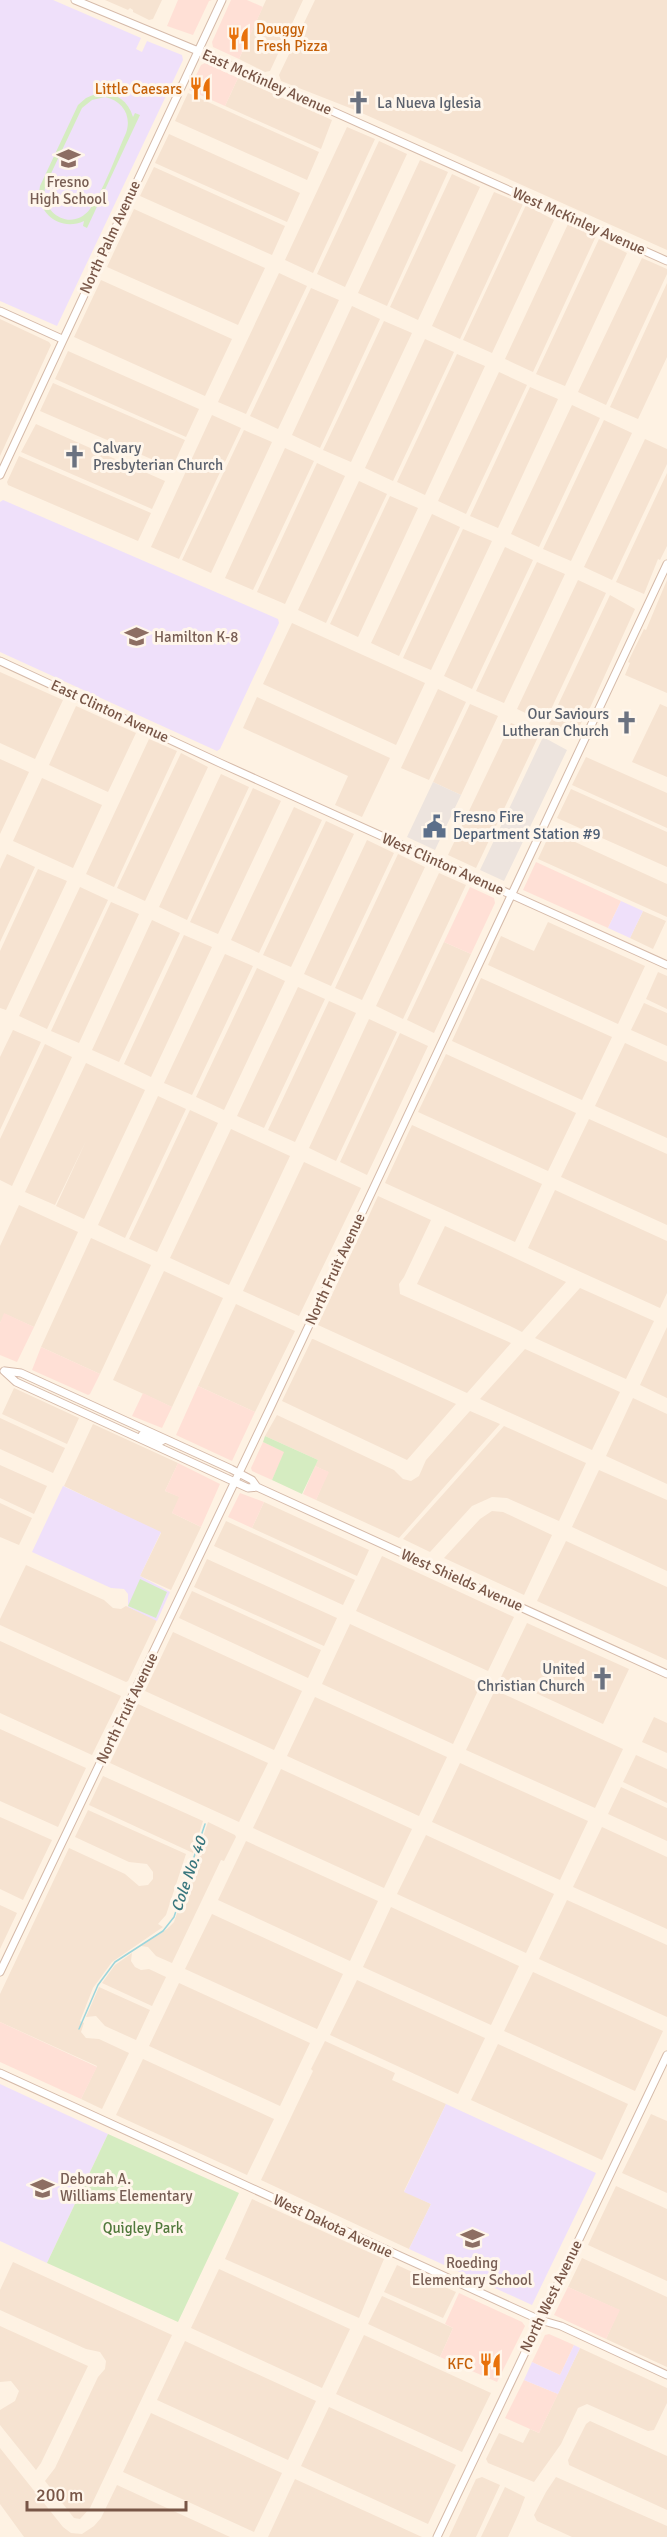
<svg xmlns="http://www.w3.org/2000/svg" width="667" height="2537" font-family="Signika,sans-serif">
<rect width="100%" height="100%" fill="#fef2e3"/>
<path fill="#f6e3d1" d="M105,0H162L153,19L149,20L133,12V10L130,8L128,10Z
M266,0H303L270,71L265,72L239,59Z
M315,0H667V250L355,110L281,81L279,75Z
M238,78L332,120L321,149L225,106Z
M188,93L319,152L307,180L175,121Z
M347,127L375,139L313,273L285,260Z
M169,134L300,193L287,222L155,163Z
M379,141L407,154L345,287L317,274Z
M420,160L448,172L387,306L358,293Z
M154,167L285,226L272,255L140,196Z
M452,174L480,187L418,320L390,307Z
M494,192L523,204L460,339L432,326Z
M526,205L554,220L492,353L463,340Z
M134,209L265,268L238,325L107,267Z
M568,224L596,236L533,372L505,359Z
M599,239L627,253L565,386L536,374Z
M642,258L667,269V274L606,405L578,392Z
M279,273L307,286L246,414L218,402Z
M101,280L232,339L205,396L74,337Z
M667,283V357L638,419L610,407Z
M311,288L339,300L278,429L250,416Z
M352,306L380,319L320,448L292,435Z
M0,319L49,342L51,345L0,456Z
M384,321L412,333L351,462L323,450Z
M425,339L454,352L393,481L365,468Z
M68,351L199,409L186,437L55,379Z
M457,354L485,366L425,495L397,482Z
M499,372L527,385L466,514L438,501Z
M53,383L185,440L172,468L40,411Z
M530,387L558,399L498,528L470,516Z
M572,405L600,418L539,547L511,534Z
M212,415L241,428L179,559L151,547Z
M604,420L632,433L571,561L543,549Z
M36,424L165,481L152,509L21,452Z
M244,430L272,442L211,573L182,560Z
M645,439L667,449V464L612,580L584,567Z
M285,448L314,461L253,590L225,578Z
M19,456L151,513L138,541L8,485L7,482Z
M317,463L345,476L285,604L257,592Z
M667,473V546L660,560L658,559L644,594L616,582Z
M359,481L387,494L326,623L298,610Z
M390,496L418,508L358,637L330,624Z
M432,514L460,527L399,656L371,643Z
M463,529L492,541L431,670L403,658Z
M505,547L533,560L472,689L444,676Z
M537,562L565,574L504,703L476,691Z
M578,580L606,593L545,722L517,709Z
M667,580V693L625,675L630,663L628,662L644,629L646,630Z
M610,595L635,609L589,710L574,735L549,724Z
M292,623L425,683L396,745L263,684Z
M0,672L63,700L35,759L0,743Z
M438,689L466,702L429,780L401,768Z
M257,697L390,758L362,817L335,805L348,776L243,728Z
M470,704L498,716L461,795L433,782Z
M660,704L667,707V777L632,762Z
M76,706L136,733L108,792L49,765Z
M511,723L539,735L476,868L448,855Z
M149,739L177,751L114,887L86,874Z
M181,753L208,767L145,901L117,888Z
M586,757L667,793V828L572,785Z
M0,759L29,772L0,834Z
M221,774L249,787L187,920L159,907Z
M42,778L102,805L73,868L13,841Z
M253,788L281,801L218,934L190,922Z
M571,789L667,832V867L557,818Z
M294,807L322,820L259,953L231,940Z
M326,821L354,834L291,967L263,955Z
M551,831L667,884V917L538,859Z
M367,840L394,853L331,986L304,974Z
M7,854L35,867L0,942V869Z
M398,854L425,867L362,1000L335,988Z
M38,869L67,881L6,1010L0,1008V951Z
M439,873L466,885L403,1019L376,1006Z
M80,887L108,900L47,1029L19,1016Z
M111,902L139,914L79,1043L51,1031Z
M643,911L666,921L653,949L630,938Z
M152,920L180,933L119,1062L92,1050Z
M548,922L645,966L618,1024L488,965L501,936L534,951Z
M184,935L212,947L151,1077L124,1064Z
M444,942L471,954L434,1033L407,1020Z
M225,954L253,966L192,1095L164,1083Z
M257,968L285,981L224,1110L196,1097Z
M658,972L667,976V1009L646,999Z
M481,978L612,1037L582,1100L452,1041Z
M298,987L325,999L264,1128L237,1116Z
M329,1001L356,1013L295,1142L268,1130Z
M644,1003L667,1013V1046L631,1030Z
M369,1019L397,1032L336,1161L309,1148Z
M13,1030L41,1042L0,1130V1057Z
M400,1033L428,1046L367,1175L340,1162Z
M625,1043L667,1062V1138L595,1106Z
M45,1044L72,1057L12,1186L0,1180V1139Z
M446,1054L576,1113L548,1171L418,1112Z
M86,1063L145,1090L84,1219L56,1206L86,1141L55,1205L25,1192Z
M158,1096L186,1109L125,1238L98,1225Z
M190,1110L218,1123L157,1252L129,1239Z
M589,1119L667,1154V1225L561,1177Z
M412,1125L542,1184L515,1242L385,1183Z
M231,1129L290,1156L229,1285L170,1258Z
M304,1162L361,1188L299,1316L243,1291Z
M555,1190L667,1241V1293L660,1308L528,1248Z
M378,1196L431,1220L404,1277L399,1284L400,1294L511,1343L467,1393L318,1325Z
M19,1205L78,1232L34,1327L5,1314L0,1323V1246Z
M445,1226L498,1250L566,1282L522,1332L510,1326L417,1284Z
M91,1238L151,1265L100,1374L41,1347Z
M164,1271L223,1298L172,1407L113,1380Z
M580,1288L654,1321L626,1379L535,1338Z
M236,1304L295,1331L255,1412L198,1386Z
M667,1327V1398L640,1385Z
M312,1339H313L456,1404L407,1460L282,1401Z
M525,1349L620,1392L592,1450L480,1399Z
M14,1388L79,1418L67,1444L2,1414Z
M633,1398L667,1414V1484L606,1456Z
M470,1411L500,1424L399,1538L316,1500L328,1472L315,1466L318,1460L265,1436L277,1415L394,1470L403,1479L411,1481L419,1476L426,1460Z
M0,1418L65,1448L53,1473L0,1449Z
M93,1424L178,1463L165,1491L180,1497L172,1513L201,1527L171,1590L140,1576L161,1533L64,1486Z
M504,1426L586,1463L559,1521L507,1498L492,1497L472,1506L430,1552L403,1539Z
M0,1465L47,1486L34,1514L0,1498Z
M599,1470L667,1500V1571L572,1527Z
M264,1502L369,1550L357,1576L252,1528Z
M0,1503L32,1518L19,1545L0,1537Z
M492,1511L503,1512L552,1535L524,1595L444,1558L480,1519Z
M226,1521L355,1580L343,1605L214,1546Z
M566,1541L667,1587V1660L537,1601Z
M382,1556L514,1617L488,1671L356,1611Z
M207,1559L337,1618L324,1646L194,1587Z
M26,1565L104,1600L113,1608L121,1609L126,1606L157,1620L128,1681L126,1682L0,1625V1619Z
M192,1591L321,1650L308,1678L179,1618Z
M527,1623L629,1669L603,1724L501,1677Z
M350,1624L481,1684L453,1744L322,1684Z
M173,1632L302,1691L274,1750L145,1691Z
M0,1641L121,1696L92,1755L0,1713Z
M495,1690L623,1749L595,1808L466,1750Z
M315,1697L447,1757L419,1816L287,1756Z
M138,1704L268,1763L239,1822L110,1763Z
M654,1717L667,1723V1753L642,1742Z
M0,1729L86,1768L58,1827L0,1801Z
M636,1755L667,1769V1803L623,1782Z
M460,1763L588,1821L560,1880L432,1822Z
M281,1769L412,1829L384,1888L253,1828Z
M103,1776L203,1821L193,1853L89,1805Z
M621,1787L667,1808V1841L608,1814Z
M88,1810L186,1854L166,1915L158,1924L163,1927L112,1962L93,1988L80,2021L84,2023L81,2032L86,2038L99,2039L129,2053L102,2109L81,2099L97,2066L0,2022V1994L69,1848L125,1874L139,1886L148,1885L153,1879V1872L147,1864L129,1862L75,1837Z
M0,1817L52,1840L23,1900L0,1889Z
M208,1822L235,1835L236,1837L224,1861L221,1860L172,1963L156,1956L148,1947L141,1946L167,1929L174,1922Z
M602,1827L667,1857V1929L573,1887Z
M426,1835L554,1894L526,1953L397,1894Z
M246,1841L378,1901L350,1961L218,1900Z
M567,1900L667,1945V2017L539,1959Z
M0,1905L17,1913L0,1949Z
M391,1907L519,1966L491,2025L363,1967Z
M212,1914L343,1974L317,2029L185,1969Z
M132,1953L131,1961L135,1967L141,1970L149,1969L166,1977L152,2006L102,1983L115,1965Z
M533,1972L663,2031L635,2091L504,2031Z
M357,1980L485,2038L458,2094L330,2035Z
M179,1983L310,2043L280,2106L149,2046Z
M99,1987L150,2010L136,2040L105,2026L96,2016L86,2017Z
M325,2041L395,2073L392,2080L446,2104L404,2191L431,2204L409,2249L261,2180L313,2071L311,2069Z
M498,2044L628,2104L602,2160L471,2100Z
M143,2059L274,2119L247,2175L116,2115Z
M651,2114L667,2121V2193L622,2173Z
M616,2186L667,2209V2281L588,2245Z
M252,2199L384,2259L359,2318L225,2259Z
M582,2258L667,2297V2367L606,2339L619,2310L568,2287Z
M13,2262L172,2335L90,2508L80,2519L74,2518L45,2481L55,2468L98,2377L105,2369L106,2361L100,2352L86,2349L0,2310V2290Z
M397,2265L456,2292L443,2318L384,2292Z
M219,2269L350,2329L322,2388L191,2328Z
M382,2296L453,2328L440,2357L368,2324Z
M0,2326L88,2366L41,2463L36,2470L0,2425V2410L15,2401L19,2391L11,2381L0,2382Z
M364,2335L491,2393L462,2452L336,2394Z
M185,2341L316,2401L288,2460L157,2400Z
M580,2348L667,2388V2403L654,2430L648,2431L587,2404L578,2408L561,2444L534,2482L488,2463L486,2459L499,2433L523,2443L530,2429L539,2433Z
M329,2407L456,2465L428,2524L301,2466Z
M151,2413L282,2473L254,2532L123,2472Z
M590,2421L667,2456V2510L569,2465L568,2460L586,2424Z
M0,2448L63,2527L71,2533L82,2534L94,2526L101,2518L117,2485L230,2537H24L0,2504Z
M482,2477L500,2485L476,2537H449L476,2479Z
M556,2477L667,2526V2537H572L537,2521L534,2515L546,2492Z
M295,2479L308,2485L422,2537H268Z
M505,2487L525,2497L519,2513L508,2537H481Z"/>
<path fill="#ffe0d6" d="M178,0H212L209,1L193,35L167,26Z
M231,0H247L263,7L239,59L213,47L212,42Z
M205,63L238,78L225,106L189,90L201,65Z
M536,862L621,901L608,928L523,890Z
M470,887L494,898L495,903L471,954L444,942Z
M4,1313L34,1327L17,1362L0,1355V1323Z
M41,1347L100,1374L90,1394L88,1395L32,1370Z
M198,1386L255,1412L232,1461L176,1435Z
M143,1393L172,1407L162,1428L132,1416Z
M263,1442L285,1452L272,1480L252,1471L251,1468Z
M178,1463L220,1484L201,1527L172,1513L179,1497L165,1491Z
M315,1466L329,1472L316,1500L303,1494Z
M240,1493L264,1502L252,1528L228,1517Z
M0,2022L97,2067L81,2099L0,2062Z
M568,2287L620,2310L606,2339L554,2315Z
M459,2293L522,2322L525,2326L497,2382L440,2357L453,2328L445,2324Z
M549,2334L574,2345L560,2375L532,2362L545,2335Z
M524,2380L558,2394L539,2433L505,2418Z"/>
<path fill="#ede4de" d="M543,737L567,750L504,881L480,870Z
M433,782L461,795L435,850L407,837Z"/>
<path fill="#efe0fa" d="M0,0H53L141,38L136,49L142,52L147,41L182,55L183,60L57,326L0,301Z
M3,500L278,619L279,623L220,749L217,751L0,652V502Z
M621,901L643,911L630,938L608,928Z
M63,1486L161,1532L140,1576L170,1592L157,1621L128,1607V1594L124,1589L111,1588L32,1552Z
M0,2084L108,2134L47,2263L0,2241Z
M446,2104L596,2173L532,2305L409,2249L431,2204L404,2192Z
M574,2345L580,2348L558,2394L524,2380L532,2362L560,2375Z"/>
<path fill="#d5ecc1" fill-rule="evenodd" d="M100,92C117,93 128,101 133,117L135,113L140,115L87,228L83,226L84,221C60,232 35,213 40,186L78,105L86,98ZM105,97C123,101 132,116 126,133C116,155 104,190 90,209C71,234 37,211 46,184L82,108L92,100Z
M265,1436L318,1460L302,1494L272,1480L284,1452L263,1442Z
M140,1579L167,1592L156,1618L128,1606Z
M108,2134L239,2193L178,2322L47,2263Z"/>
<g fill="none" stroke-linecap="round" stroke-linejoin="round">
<path stroke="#9cd5db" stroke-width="1.5" d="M79,2029L98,1985L115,1962L163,1931L174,1917L205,1824"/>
<defs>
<path id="secondary" d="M75,0L198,51L667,261
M0,311L62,339
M0,475L222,0
M0,661L220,763L667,965
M4,1371L16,1382L248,1488L257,1487L667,1674
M5,1371L21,1373L231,1469L252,1480L257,1487
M142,1435L160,1442L165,1439
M0,1972L272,1404L667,564
M0,2073L540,2320L561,2326L667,2375
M437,2537L667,2055"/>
</defs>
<use href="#secondary" stroke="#d5baa9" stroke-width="9"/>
<use href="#secondary" stroke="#fff" stroke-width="7"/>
</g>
<defs>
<symbol id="restaurant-bare" viewBox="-9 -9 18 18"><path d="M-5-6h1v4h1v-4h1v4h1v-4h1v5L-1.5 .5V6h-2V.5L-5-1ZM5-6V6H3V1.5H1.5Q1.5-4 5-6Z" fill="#e8710a" stroke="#fff6eb" stroke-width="2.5" paint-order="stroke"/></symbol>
<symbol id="church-bare" viewBox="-9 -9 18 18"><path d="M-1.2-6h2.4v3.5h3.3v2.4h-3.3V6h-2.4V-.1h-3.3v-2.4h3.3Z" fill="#6b7280" stroke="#fff6eb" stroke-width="2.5" paint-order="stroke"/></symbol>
<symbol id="school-bare" viewBox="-9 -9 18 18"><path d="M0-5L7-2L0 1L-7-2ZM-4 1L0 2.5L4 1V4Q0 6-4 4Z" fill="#8d6e63" stroke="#fff6eb" stroke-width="2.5" paint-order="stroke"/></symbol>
<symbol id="civic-bare" viewBox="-9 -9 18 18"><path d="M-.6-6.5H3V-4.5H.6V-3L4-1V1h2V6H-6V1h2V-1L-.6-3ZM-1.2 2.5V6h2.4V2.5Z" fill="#5c6f8a" stroke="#fff6eb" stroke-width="2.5" paint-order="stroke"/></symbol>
</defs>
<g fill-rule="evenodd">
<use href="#restaurant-bare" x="222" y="22" width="33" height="33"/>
<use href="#restaurant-bare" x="184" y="72" width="33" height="33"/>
<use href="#church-bare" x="342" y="86" width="33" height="33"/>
<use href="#school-bare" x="52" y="142" width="33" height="33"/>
<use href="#church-bare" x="58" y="440" width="33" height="33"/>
<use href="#school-bare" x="120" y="620" width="33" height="33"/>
<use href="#church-bare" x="610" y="706" width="33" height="33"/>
<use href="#civic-bare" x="418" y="810" width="33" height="33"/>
<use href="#church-bare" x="586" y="1662" width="33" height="33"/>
<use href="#school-bare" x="26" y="2172" width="33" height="33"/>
<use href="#school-bare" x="456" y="2222" width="33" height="33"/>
<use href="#restaurant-bare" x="474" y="2348" width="33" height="33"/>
</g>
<g text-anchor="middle" stroke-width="6" stroke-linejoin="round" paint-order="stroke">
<g font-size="15" fill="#c56008" stroke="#fff6eb" text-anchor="end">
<text x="256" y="34" text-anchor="start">Douggy<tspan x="256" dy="17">Fresh Pizza</tspan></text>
<text x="182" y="94">Little Caesars</text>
<text x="473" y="2369">KFC</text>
</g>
<g font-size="15" fill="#785647" stroke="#fff6eb">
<text transform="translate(267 82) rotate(24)" y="5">East McKinley Avenue</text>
<text transform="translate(579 221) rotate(24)" y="5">West McKinley Avenue</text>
<text transform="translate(110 237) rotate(-65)" y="5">North Palm Avenue</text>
<text transform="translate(110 711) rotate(25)" y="5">East Clinton Avenue</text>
<text transform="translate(443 864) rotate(24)" y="5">West Clinton Avenue</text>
<text transform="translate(335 1269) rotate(-65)" y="5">North Fruit Avenue</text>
<text transform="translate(462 1580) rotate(24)" y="5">West Shields Avenue</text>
<text transform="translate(127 1708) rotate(-64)" y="5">North Fruit Avenue</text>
<text transform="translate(333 2226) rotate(25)" y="5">West Dakota Avenue</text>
<text transform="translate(551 2296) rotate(-64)" y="5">North West Avenue</text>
</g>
<g font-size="15" fill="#5b616d" stroke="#fff6eb" text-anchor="start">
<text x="377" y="108">La Nueva Iglesia</text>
<text x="93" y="453">Calvary<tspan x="93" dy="17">Presbyterian Church</tspan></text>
<text x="609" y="719" text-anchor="end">Our Saviours<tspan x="609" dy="17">Lutheran Church</tspan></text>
<text x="585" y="1674" text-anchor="end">United<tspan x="585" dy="17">Christian Church</tspan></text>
</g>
<g font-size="15" fill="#785e54" stroke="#fff6eb">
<text x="68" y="187">Fresno<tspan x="68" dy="17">High School</tspan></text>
<text x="154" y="642" text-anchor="start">Hamilton K-8</text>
<text x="60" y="2184" text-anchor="start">Deborah A.<tspan x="60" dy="17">Williams Elementary</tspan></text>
<text x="472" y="2268">Roeding<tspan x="472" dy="17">Elementary School</tspan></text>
</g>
<g font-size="15" fill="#4e5e75" stroke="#fff6eb" text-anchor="start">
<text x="453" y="822">Fresno Fire<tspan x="453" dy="17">Department Station #9</tspan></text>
</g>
<g font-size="15" fill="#51793c" stroke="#fff6eb">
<text x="143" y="2233">Quigley Park</text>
</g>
<g font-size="16" font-style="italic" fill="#3a777e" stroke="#fff6eb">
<text transform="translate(188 1874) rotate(-71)" y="6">Cole No. 40</text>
</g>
</g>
<path d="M27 2501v9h159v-9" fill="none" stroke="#785647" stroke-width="3"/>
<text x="36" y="2501" font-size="18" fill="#785647" stroke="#fff6eb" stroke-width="4.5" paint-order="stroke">200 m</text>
</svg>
